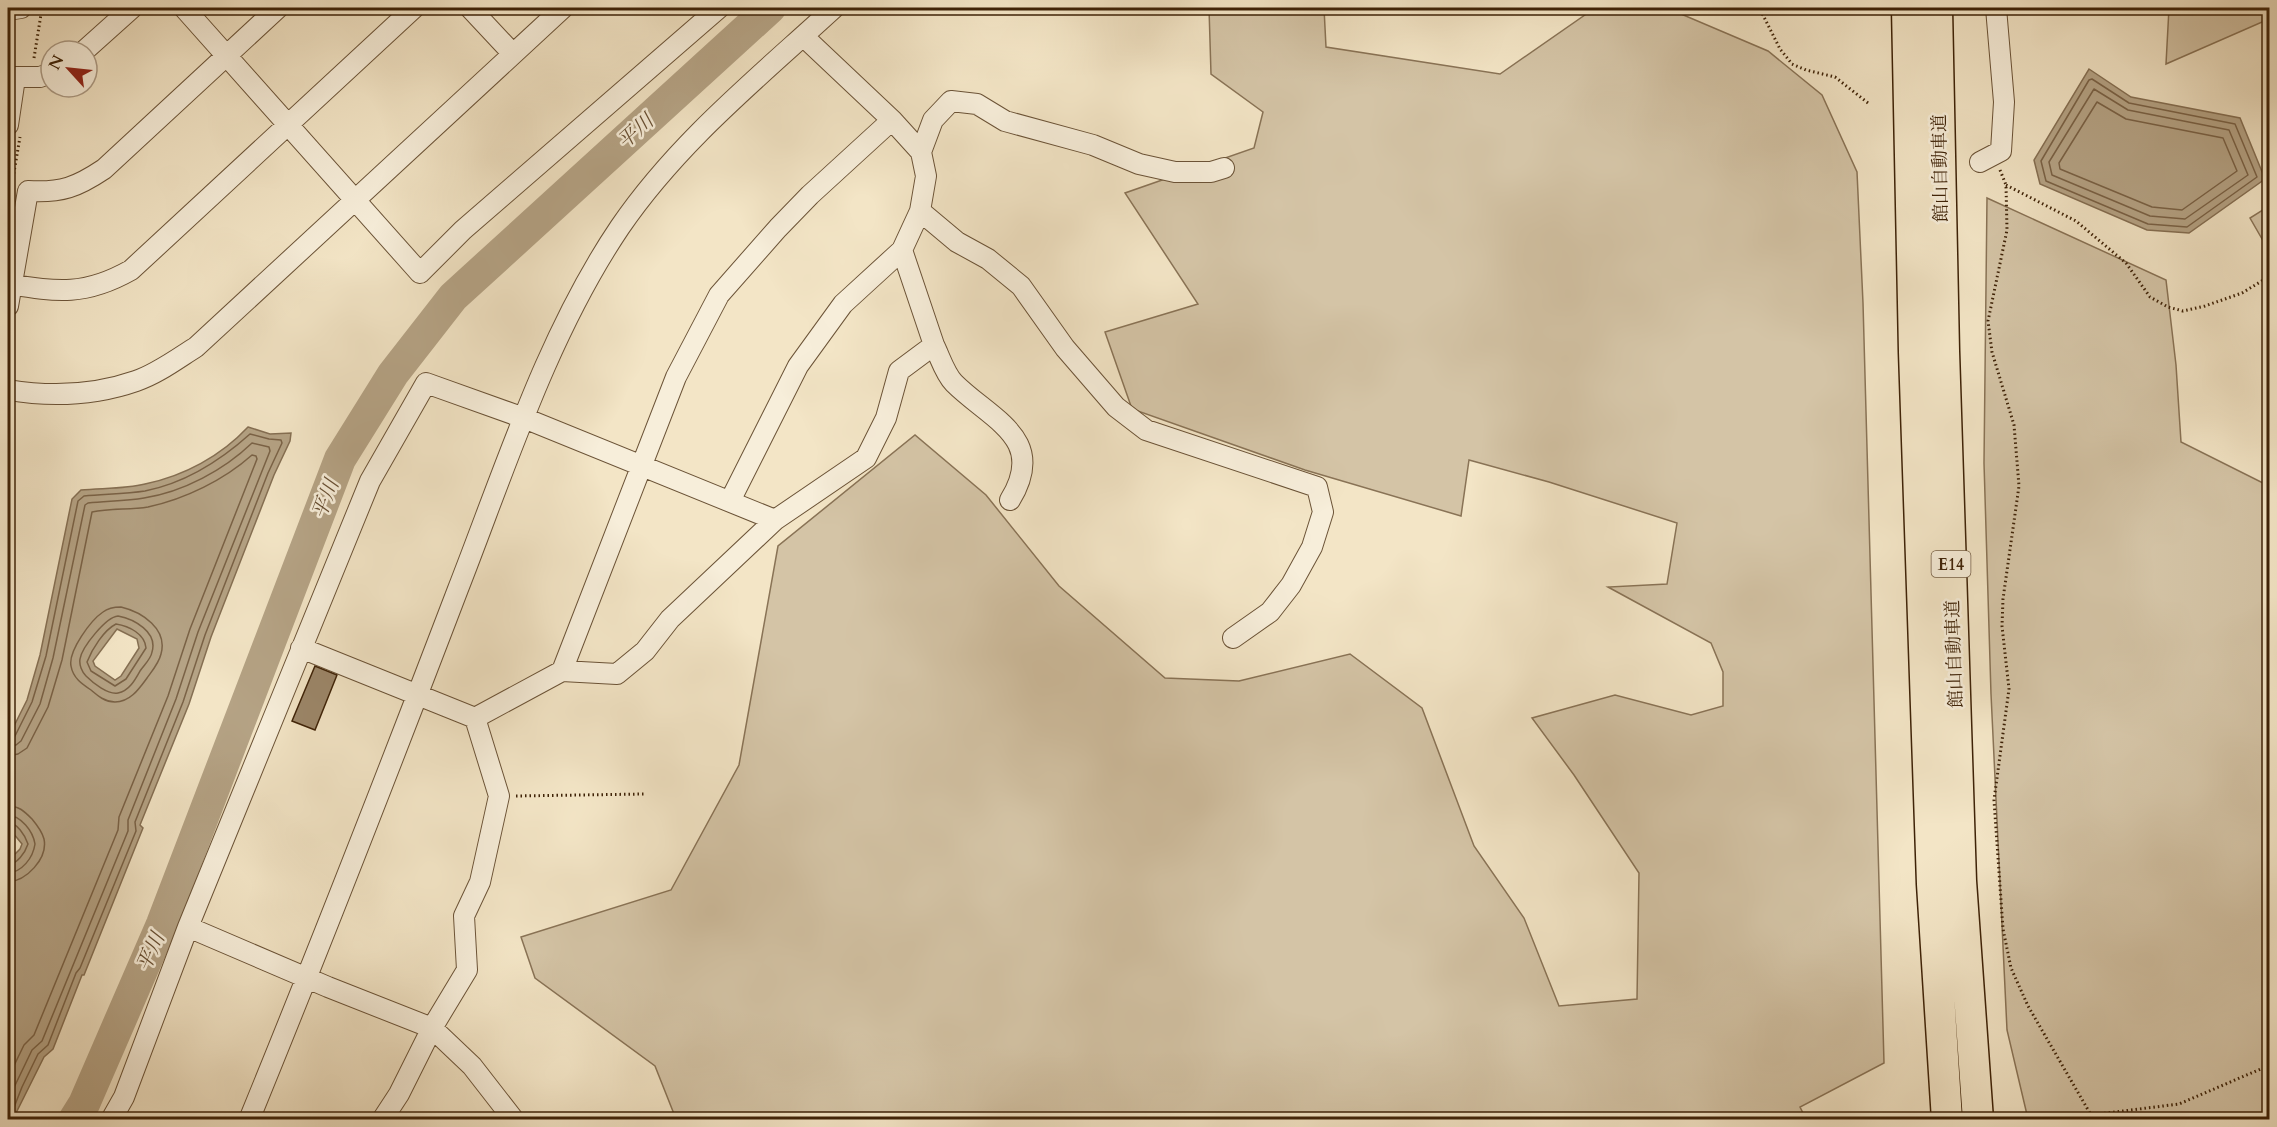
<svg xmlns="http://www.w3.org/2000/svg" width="2277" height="1127" font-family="Cardo,'Noto Serif JP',serif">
<rect width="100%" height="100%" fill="#f3e5c6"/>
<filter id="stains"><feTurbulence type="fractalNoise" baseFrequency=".00333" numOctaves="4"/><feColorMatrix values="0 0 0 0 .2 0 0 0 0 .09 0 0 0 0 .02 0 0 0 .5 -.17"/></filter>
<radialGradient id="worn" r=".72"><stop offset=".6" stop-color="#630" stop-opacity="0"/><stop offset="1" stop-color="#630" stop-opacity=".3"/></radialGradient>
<path fill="#d4c4a6" stroke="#897356" stroke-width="1.5" d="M1209,8H1324L1326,47L1500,74L1595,8H1667L1768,51L1822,95L1857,172L1863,303L1884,1063L1800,1107L1806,1119H676L655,1066L535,978L521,937L671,890L739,765L778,546L915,435L986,495L1059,586L1165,678L1239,681L1350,654L1422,708L1474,846L1524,918L1559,1006L1637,999L1639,873L1574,775L1532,718L1615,695L1691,715L1723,706V672L1711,643L1608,587L1667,584L1677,523L1549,482L1469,460L1461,516L1305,470L1132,409L1105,332L1198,304L1125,193L1254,148L1263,112L1211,74Z
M2169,8H2269V19L2166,64Z
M1987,198L2166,280L2176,365L2181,442L2269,486V1119H2028L2007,1030L1991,694L1984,463Z
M2269,206V251L2250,218Z"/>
<path fill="#b5a385" stroke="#856f53" stroke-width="1.5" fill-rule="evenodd" d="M2089,69L2131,97L2240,118L2265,179L2189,233L2147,230L2040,184L2034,160Z
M248,427L270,434L291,433L290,441L274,475L211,637L189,704L140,825L143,828L84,975H82L53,1049L44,1057L13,1119H8V861L20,849L22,844L8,827V738L27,700L40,655L72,499L81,490C102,488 125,489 145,484C184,476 221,456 248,427ZM117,629L137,639L139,648L121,676L115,680L95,666L93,661Z"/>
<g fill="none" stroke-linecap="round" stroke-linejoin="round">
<path stroke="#7a6246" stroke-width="1.5" d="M2092,79L2129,103L2235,124L2257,177L2187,227L2148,224L2046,181L2041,161L2089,80Z
M2094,89L2128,110L2229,130L2248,175L2185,219L2150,216L2052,175L2049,162Z
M2097,102L2126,119L2223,138L2237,171L2182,210L2152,207L2060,169L2059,163Z
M121,607C142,612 168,629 161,654C159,663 152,671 147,678C139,689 130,702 115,702C105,702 98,696 91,690C82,684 73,678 71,666C68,651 91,620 103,612C108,608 114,607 121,607Z
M118,616C134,619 158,632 152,652C151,659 144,665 140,671C135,680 129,691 118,693C108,695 93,683 86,676C82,672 79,665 80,659C82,647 106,617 118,616Z
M116,624C129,626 145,634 146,648L126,679L115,686L91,671L87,662C92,649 104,630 116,624Z
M8,739L15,736L32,702L46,656L78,501L84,496C104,494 125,494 145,491C185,483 220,461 250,434L269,439L281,440L282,443L268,473L205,635L183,702L135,822L136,831L80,968L76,973L48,1045L38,1054L22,1087L9,1120
M8,747L16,745L21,741L40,704L53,658L85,505L88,503C107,501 126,501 144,498C183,492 224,470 252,443L269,447L270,451L198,632L176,699L128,820V831L42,1041L32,1050L8,1100
M8,756L18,754L27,748L48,707L62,660L92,512C110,508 130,510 148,507C185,499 224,480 252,455L256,456L257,459L190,629L168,696L119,817L118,830L34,1035L24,1045L8,1078
M8,806C19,806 24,811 32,819C37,825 42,831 44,839C48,859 26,881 8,882
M8,815C21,816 33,831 35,844C33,858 22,872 8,873
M8,822C17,823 25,835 28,844C25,853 17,864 8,865"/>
<path stroke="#b5a385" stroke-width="32" d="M74,1120L84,1104L162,924L340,459L393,374L453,297L770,8"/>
</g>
<path fill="#9c876a" stroke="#3e2207" stroke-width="1.5" d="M315,666L337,675L315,730L292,721Z"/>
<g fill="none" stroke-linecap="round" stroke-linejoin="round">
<defs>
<path id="minor" d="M184,8L420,273L463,230L719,8
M470,8L513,54
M8,10L21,8
M84,51L132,8
M8,77H40L51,73
M8,125L15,78
M921,152L933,120L951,101L977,104L1005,121L1093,145L1139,164L1175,172H1211L1224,168
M1980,162L2001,151L2004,102L1996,8
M920,211L957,242L988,259L1021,286L1065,348L1116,407L1146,430L1317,487L1323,512L1312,547L1291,585L1270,612L1233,638
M8,284C58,292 85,296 131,270L414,8
M8,306L28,191C62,193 77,187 104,169L278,8
M934,345C940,357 945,374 954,383C991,420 1048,438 1010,500
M8,390C51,397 93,396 136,381C157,374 177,359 196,347L563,8
M730,501L798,366L843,304L902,250
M301,648L475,718
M562,671L676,377L719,295L778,228L810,195L892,120
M475,718L562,671L617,674L645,651L670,619L775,520L866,458L886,418L899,371L934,345L902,250L920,211L926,176L921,152L892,120L803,36
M188,927L328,987L432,1028L472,1066L514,1120
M111,1120L124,1097L188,927L370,481L426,383L524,418L775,520
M249,1120C321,944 390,767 458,589C505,469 547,335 620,227C678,142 759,77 834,8
M382,1120L399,1094L432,1028L467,970L464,916L480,882L499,796L475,718"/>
<path id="highway" d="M1907,8L1914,352L1932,884L1947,1120
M1937,8L1944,351L1961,881L1978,1120"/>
</defs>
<use href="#minor" stroke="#6b5337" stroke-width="22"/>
<use href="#highway" stroke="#3e2207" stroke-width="33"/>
<path stroke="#3e2207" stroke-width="3" stroke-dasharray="1.5 3" stroke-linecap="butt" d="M1750,8L1763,15L1780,49L1792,64L1806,70L1835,77L1868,103
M34,58L42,8
M2000,170L2006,185L2007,230L1988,321L1992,352L2014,425L2019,486L2003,599L2002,626L2009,689L1994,800L2003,929L2011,968L2028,1006L2091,1115
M13,178L20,137
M2006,185L2076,221L2126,263L2150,297L2168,307L2183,311L2205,306L2242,293L2270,276
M516,796L644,794
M2001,1120L2091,1115L2179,1104L2270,1065"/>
<use href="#minor" stroke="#f7eeda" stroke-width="20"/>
<use href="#highway" stroke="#f3e5c6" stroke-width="30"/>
</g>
<g text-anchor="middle" stroke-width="5" stroke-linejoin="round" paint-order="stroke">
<rect fill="#f7eeda" stroke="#765f46" stroke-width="1.5" x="1931.5" y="551" width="39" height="26" rx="4.5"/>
<g font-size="16" font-weight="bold" fill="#3e2207">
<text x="1951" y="570">E14</text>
</g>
<g font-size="18" fill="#3e2207" stroke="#f7eeda">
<text transform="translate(1940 168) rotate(-91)" y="6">館山自動車道</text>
<text transform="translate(1954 654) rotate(-92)" y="6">館山自動車道</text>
</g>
<g font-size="20" font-style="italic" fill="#684f33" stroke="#f7eeda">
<text transform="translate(635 131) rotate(-42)" y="7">平川</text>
<text transform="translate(325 499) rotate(-69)" y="7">平川</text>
<text transform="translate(150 952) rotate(-66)" y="7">平川</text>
</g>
</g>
<rect width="2277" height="1127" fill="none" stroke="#f3e5c6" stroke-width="30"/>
<rect x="9" y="9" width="2259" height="1109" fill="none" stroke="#3e2207" stroke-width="3"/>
<rect x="15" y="15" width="2247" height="1097" fill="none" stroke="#3e2207" stroke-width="1.5"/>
<g transform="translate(69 69) rotate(297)"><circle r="28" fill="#f7eeda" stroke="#ad9c86" stroke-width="1.5"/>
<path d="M0-4.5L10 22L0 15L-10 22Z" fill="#8f2418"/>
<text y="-9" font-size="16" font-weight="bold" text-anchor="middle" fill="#3e2207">N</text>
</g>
<rect width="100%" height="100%" filter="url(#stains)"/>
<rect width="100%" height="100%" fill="url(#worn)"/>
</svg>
